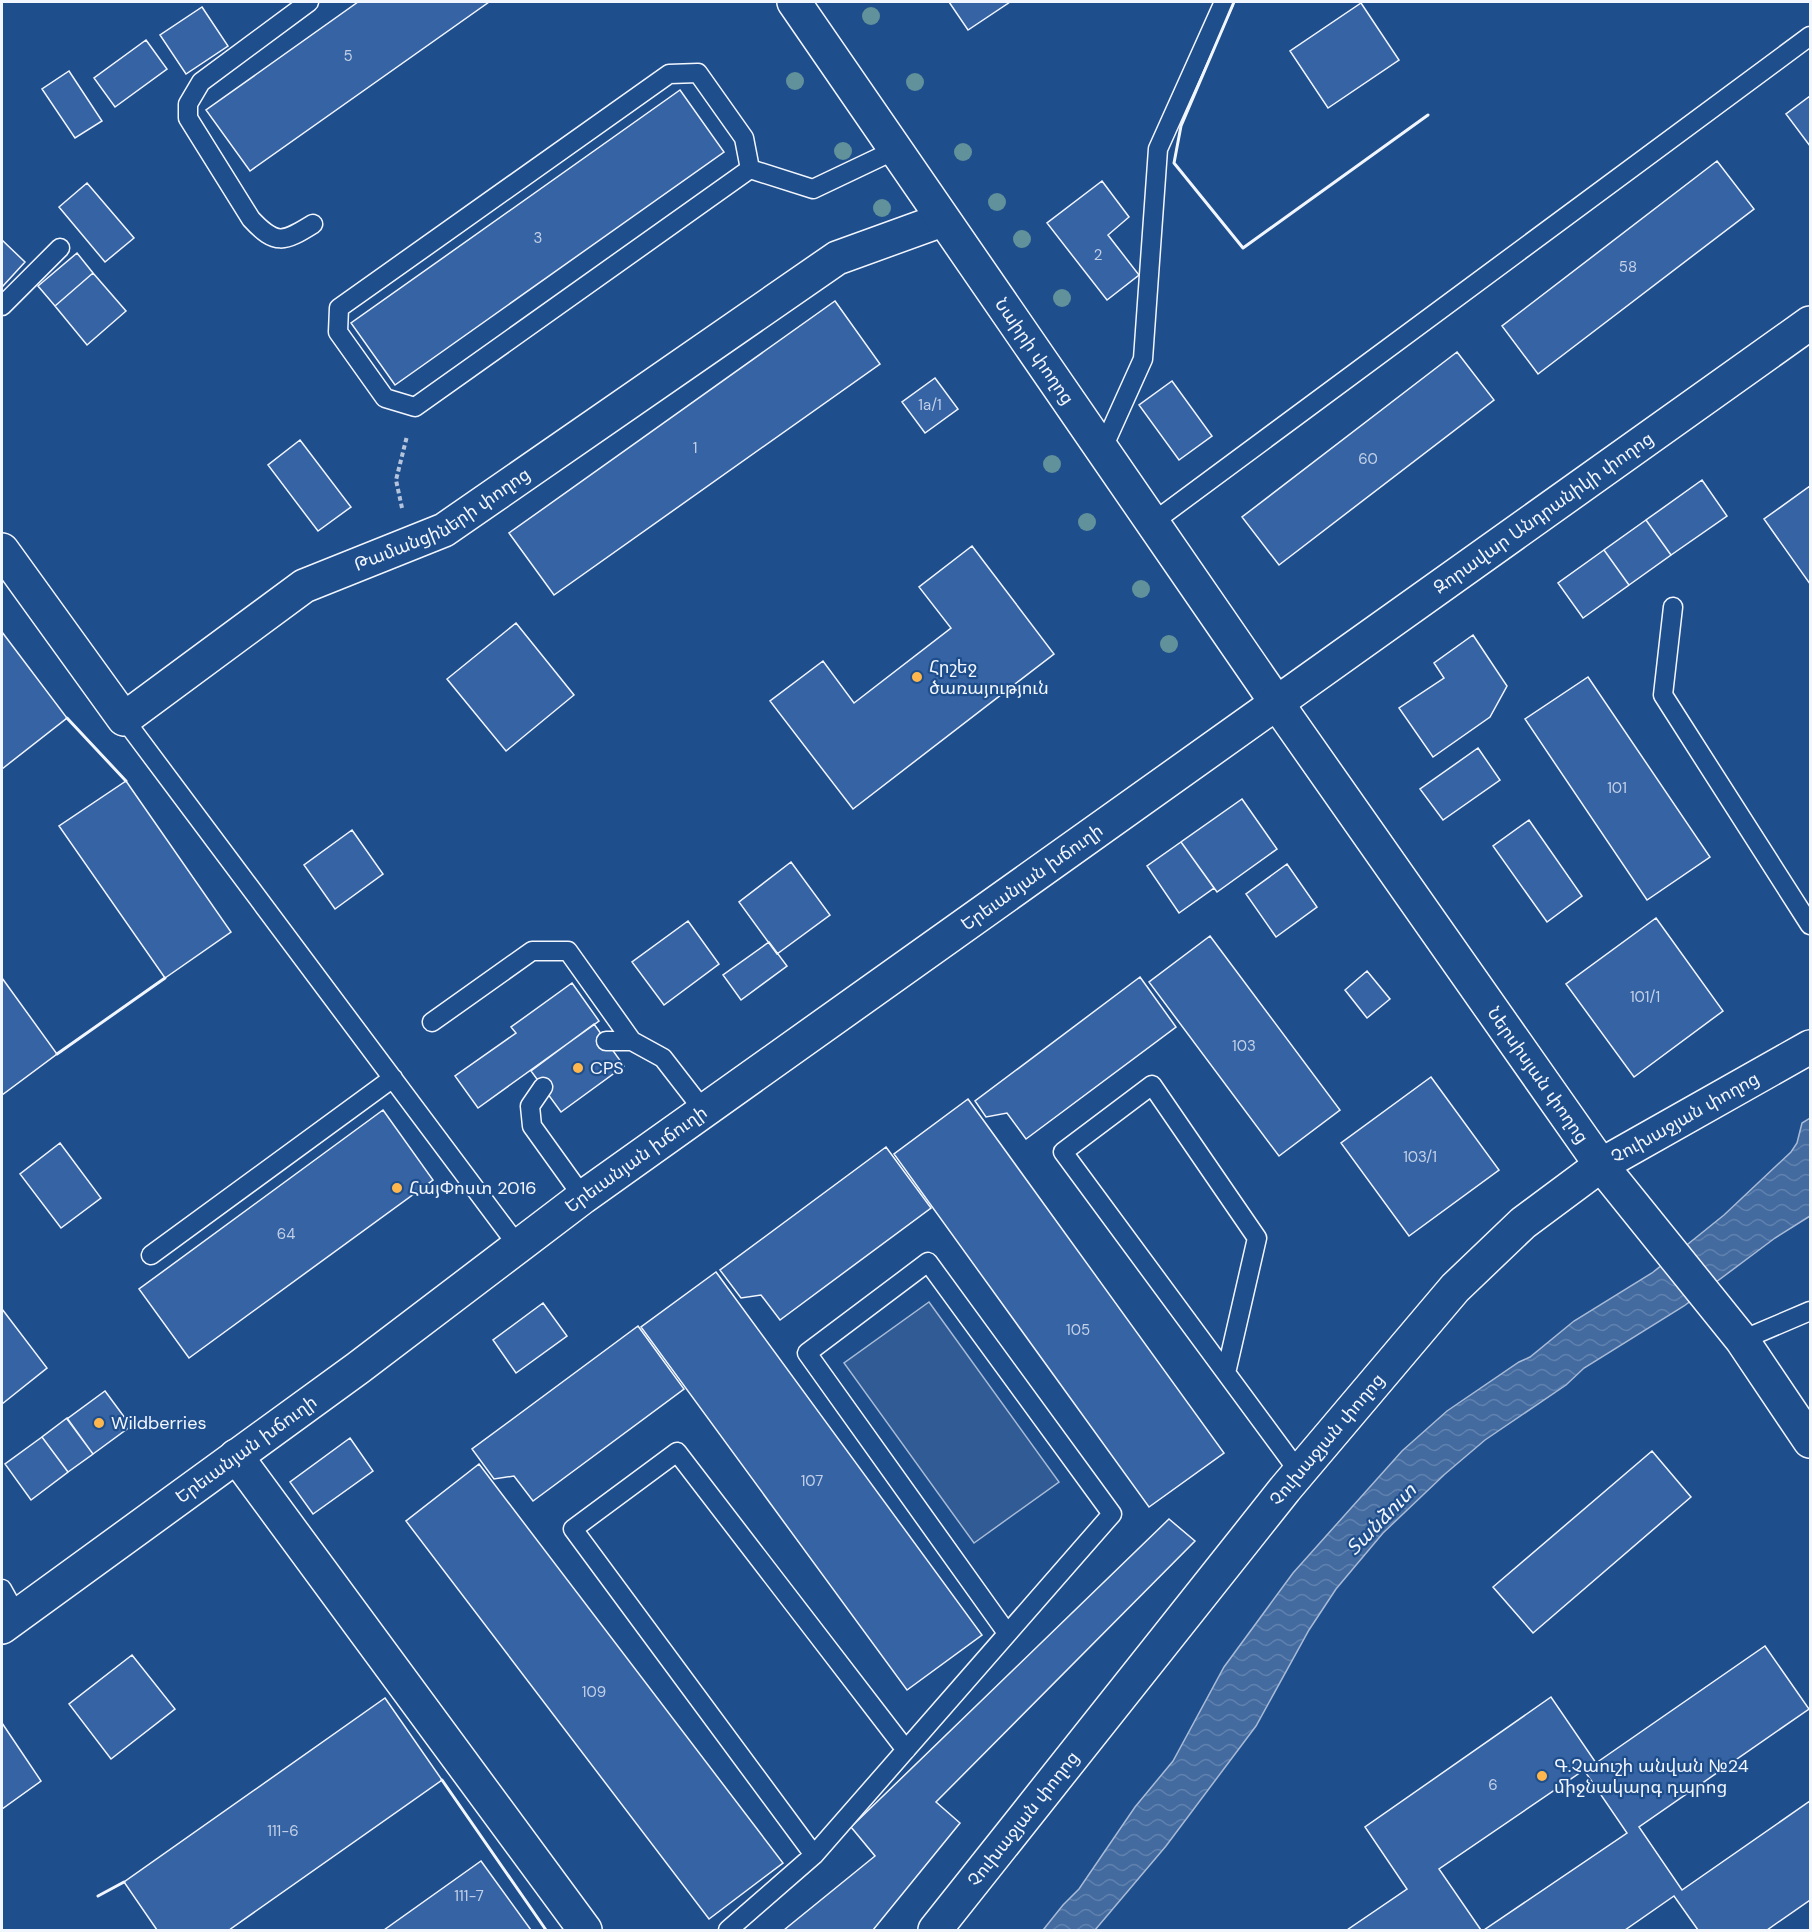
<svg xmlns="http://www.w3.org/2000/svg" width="1812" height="1932" font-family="'DM Sans','Noto Sans Armenian',sans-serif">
<defs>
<pattern id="water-waves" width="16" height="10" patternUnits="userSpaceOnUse" patternTransform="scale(1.5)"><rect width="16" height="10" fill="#446ba0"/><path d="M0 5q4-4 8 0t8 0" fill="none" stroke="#5f81ae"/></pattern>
</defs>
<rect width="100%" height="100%" fill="#1f4e8c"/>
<path fill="#305b95" stroke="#a8bbd7" stroke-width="1.5" d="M929,1302L1059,1482L974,1543L844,1363Z"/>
<path fill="url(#water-waves)" stroke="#a8bbd7" stroke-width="1.5" d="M1810,1118V1216L1775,1238L1684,1306L1584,1368L1566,1385L1485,1440L1445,1474L1383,1533L1336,1589L1309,1630L1256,1726L1166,1846L1095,1930H1043L1063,1905L1079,1889L1135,1807L1173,1761L1224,1667L1293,1573L1402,1451L1447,1411L1519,1362L1530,1357L1574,1321L1652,1273L1724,1215L1791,1152L1797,1143L1802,1123Z"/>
<path fill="#3563a3" stroke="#f2f6ff" stroke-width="1.5" d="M358,2H489L250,171L206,110Z
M949,2H1010L968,30Z
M1361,3L1399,60L1328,108L1290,51Z
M202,7L228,46L186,74L160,35Z
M146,40L167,69L115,107L94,78Z
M69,71L102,121L75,138L42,89Z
M680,90L724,152L395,385L351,323Z
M1810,96V146L1786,114Z
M1717,161L1754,209L1538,374L1502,326Z
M1102,181L1129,217L1108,235L1139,275L1107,300L1047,223Z
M87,183L134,238L105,262L59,207Z
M2,240L25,262L2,287Z
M77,253L93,273L55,306L38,286Z
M93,273L126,311L87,345L55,306Z
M835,301L880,364L554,595L509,533Z
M1457,352L1494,400L1279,565L1242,517Z
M935,378L958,409L925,433L902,402Z
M1172,381L1212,436L1179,460L1139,405Z
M300,440L351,507L318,531L268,465Z
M1702,480L1727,516L1671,555L1646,520Z
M1810,486V584L1764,519Z
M1646,520L1671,555L1629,585L1604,550Z
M972,546L1054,654L853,809L770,701L823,661L854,703L951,628L919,587Z
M1604,550L1629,585L1583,618L1558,583Z
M516,623L574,695L506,751L447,679Z
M2,632L67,718L2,769Z
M1473,635L1507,686L1490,717L1433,757L1399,708L1444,678L1434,663Z
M1588,677L1710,857L1647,900L1525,719Z
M1478,748L1500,780L1443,820L1420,789Z
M126,781L231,932L165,978L59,826Z
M1242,799L1277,849L1217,892L1181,842Z
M1529,820L1582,896L1547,922L1493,846Z
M352,830L383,874L335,909L304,865Z
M1181,842L1214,888L1179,913L1147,866Z
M791,862L830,915L777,954L739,902Z
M1287,864L1317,907L1276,937L1246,894Z
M1656,918L1723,1011L1634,1077L1566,984Z
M688,921L719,964L664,1005L632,962Z
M1210,936L1340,1110L1279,1156L1149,982Z
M769,942L787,966L741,1000L723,975Z
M1367,971L1390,999L1367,1018L1345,990Z
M1140,977L1176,1027L1026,1139L1007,1113L986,1117L975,1101Z
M2,978L57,1054L2,1095Z
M572,983L599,1021L478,1108L455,1076L516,1033L511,1027Z
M594,1024L624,1066L561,1112L531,1071Z
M1431,1077L1499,1170L1409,1236L1341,1143Z
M968,1099L1224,1453L1149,1507L894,1154Z
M383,1110L433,1180L189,1358L139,1289Z
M60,1143L101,1198L61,1228L20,1174Z
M886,1147L931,1208L780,1320L761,1295L741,1298L720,1270Z
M716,1272L982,1635L907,1690L641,1327Z
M543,1303L567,1336L516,1373L493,1340Z
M2,1309L47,1368L2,1404Z
M638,1326L684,1389L533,1501L514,1476L494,1479L472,1449Z
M105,1391L131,1426L93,1454L67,1419Z
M67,1418L93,1454L68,1472L42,1437Z
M42,1437L68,1472L31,1500L5,1464Z
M350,1438L373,1471L313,1514L290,1482Z
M1652,1451L1691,1497L1533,1633L1493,1587Z
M479,1464L783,1863L709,1919L406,1521Z
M1169,1519L1195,1541L936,1802L960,1823L873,1930H784L875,1856L851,1827Z
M1765,1646L1809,1709L1639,1827L1682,1890L1810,1801V1900L1767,1930H1698L1674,1896L1625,1930H1484L1627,1833L1584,1770L1439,1869L1481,1930H1347L1407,1889L1365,1827L1551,1697L1596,1763Z
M132,1655L175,1709L111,1759L69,1704Z
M385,1698L442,1780L229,1930H157L124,1882Z
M2,1723L41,1781L2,1809Z
M481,1861L531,1930H384Z"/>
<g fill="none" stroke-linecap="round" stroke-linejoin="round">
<defs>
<path id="service" d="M309,2L201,82L188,104V118L251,219C276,246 284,242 313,224
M750,169L744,138L698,73L669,74L339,308L338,332L385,398L415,407L750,169L813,189L895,150
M2,306L60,248
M1102,450L1143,359L1158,149L1224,2
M1152,523L1810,36
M1673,607L1663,695L1810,925
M124,719L518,1246
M432,1022L532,951H568L632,1041
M606,1041H632L663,1058L704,1111
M543,1087L530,1106L532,1126L583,1197
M151,1255L393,1078
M1742,1340L1810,1311
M1226,1373L1257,1238L1152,1085L1063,1152L1299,1472
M2,1589L17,1616
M814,1855L573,1529L677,1452L906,1750
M728,1930L814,1855L1112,1514L928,1262L807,1353L1007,1633"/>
<g id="minor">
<path id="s1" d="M2,550L124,719L304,586L444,530L837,258L942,220"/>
<path d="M236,1456L585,1930"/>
<path id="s2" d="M935,1930L1285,1489L1455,1288L1523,1223L1601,1165L1810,1047"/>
</g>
<g id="tertiary">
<path id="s3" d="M794,2L1276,702"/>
</g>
<g id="secondary">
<path id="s4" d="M1276,702L1601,1165L1742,1340L1810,1441"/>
</g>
<g id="trunk">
<path id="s5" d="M2,1627L358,1368L583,1197L1810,323"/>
</g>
</defs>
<use href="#service" stroke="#f2f6ff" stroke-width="21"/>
<use href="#minor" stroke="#f2f6ff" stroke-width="36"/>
<use href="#tertiary" stroke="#f2f6ff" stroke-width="36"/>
<use href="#secondary" stroke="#f2f6ff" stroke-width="36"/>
<use href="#trunk" stroke="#f2f6ff" stroke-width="36"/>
<path stroke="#b3c4dc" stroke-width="4" stroke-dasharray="4.5 3" stroke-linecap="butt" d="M402,508L396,480L407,436"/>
<use href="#service" stroke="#1f4e8c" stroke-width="18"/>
<use href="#minor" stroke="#1f4e8c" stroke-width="33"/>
<use href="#tertiary" stroke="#1f4e8c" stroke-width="33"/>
<use href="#secondary" stroke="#1f4e8c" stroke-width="33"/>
<use href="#trunk" stroke="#1f4e8c" stroke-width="33"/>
<path stroke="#f2f6ff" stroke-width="3" d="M1234,2L1181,126L1174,163L1243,248L1428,115
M67,718L126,781
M57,1054L165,978
M442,1780L546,1930
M98,1896L124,1882"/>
</g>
<g fill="#61919a">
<circle cx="871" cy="16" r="9"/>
<circle cx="795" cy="81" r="9"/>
<circle cx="915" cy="82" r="9"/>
<circle cx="843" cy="151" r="9"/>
<circle cx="963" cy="152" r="9"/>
<circle cx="997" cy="202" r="9"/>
<circle cx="882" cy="208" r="9"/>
<circle cx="1022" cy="239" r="9"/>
<circle cx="1062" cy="298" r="9"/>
<circle cx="1052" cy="464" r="9"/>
<circle cx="1087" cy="522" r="9"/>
<circle cx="1141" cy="589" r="9"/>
<circle cx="1169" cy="644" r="9"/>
</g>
<g fill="#ffb74d" stroke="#1f4e8c" stroke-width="2">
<circle cx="917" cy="677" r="6"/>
<circle cx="578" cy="1068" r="6"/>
<circle cx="397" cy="1188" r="6"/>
<circle cx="99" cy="1423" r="6"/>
<circle cx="1542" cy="1776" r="6"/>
</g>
<g text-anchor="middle" stroke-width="4.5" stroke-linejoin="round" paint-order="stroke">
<g font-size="15" fill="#c3d1e8">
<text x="348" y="61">5</text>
<text x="538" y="243">3</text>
<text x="1098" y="260">2</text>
<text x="1628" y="272">58</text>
<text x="930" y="410">1a/1</text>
<text x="695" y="453">1</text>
<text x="1368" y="464">60</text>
<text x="1617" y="793">101</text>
<text x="1645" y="1002">101/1</text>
<text x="1244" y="1051">103</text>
<text x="1420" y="1162">103/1</text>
<text x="286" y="1239">64</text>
<text x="1078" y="1335">105</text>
<text x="812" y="1486">107</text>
<text x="594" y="1697">109</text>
<text x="1493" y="1790">6</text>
<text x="283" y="1836">111-6</text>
<text x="469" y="1901">111-7</text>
</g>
<g font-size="18" fill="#f2f6ff" stroke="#1f4e8c">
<text dy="6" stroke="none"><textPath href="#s3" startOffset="424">Նաիրի փողոց</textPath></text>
<text dy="6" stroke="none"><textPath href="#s5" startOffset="1902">Զորավար Անդրանիկի փողոց</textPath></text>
<text dy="6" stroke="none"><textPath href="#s1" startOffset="586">Թամանցիների փողոց</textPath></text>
<text dy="6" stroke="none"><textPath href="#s5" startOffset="1274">Երեւանյան խճուղի</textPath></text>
<text dy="6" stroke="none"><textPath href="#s4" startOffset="456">Ներսիսյան փողոց</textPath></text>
<text dy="6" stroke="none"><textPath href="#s2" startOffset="1114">Չուխաջյան փողոց</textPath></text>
<text dy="6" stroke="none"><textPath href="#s5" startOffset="788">Երեւանյան խճուղի</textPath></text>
<text dy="6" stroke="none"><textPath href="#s2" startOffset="628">Չուխաջյան փողոց</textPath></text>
<text dy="6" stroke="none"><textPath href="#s5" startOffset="302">Երեւանյան խճուղի</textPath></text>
<text dy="6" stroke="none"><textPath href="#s2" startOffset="142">Չուխաջյան փողոց</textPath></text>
</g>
<g font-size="18" fill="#f2f6ff" stroke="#1f4e8c" text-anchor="start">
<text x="929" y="673">Հրշեջ<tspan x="929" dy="21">ծառայություն</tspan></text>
<text x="590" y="1074">CPS</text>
<text x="409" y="1194">ՀայՓոստ 2016</text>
<text x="111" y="1429">Wildberries</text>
<text x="1554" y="1772">Գ.Չաուշի անվան №24<tspan x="1554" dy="21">միջնակարգ դպրոց</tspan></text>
</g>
<g font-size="20" font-style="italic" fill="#f2f6ff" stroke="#1f4e8c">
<text transform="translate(1381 1519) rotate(-46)" y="7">Տանձուտ</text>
</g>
</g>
<rect width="1812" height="1932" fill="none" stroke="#f2f6ff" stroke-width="6"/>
</svg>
